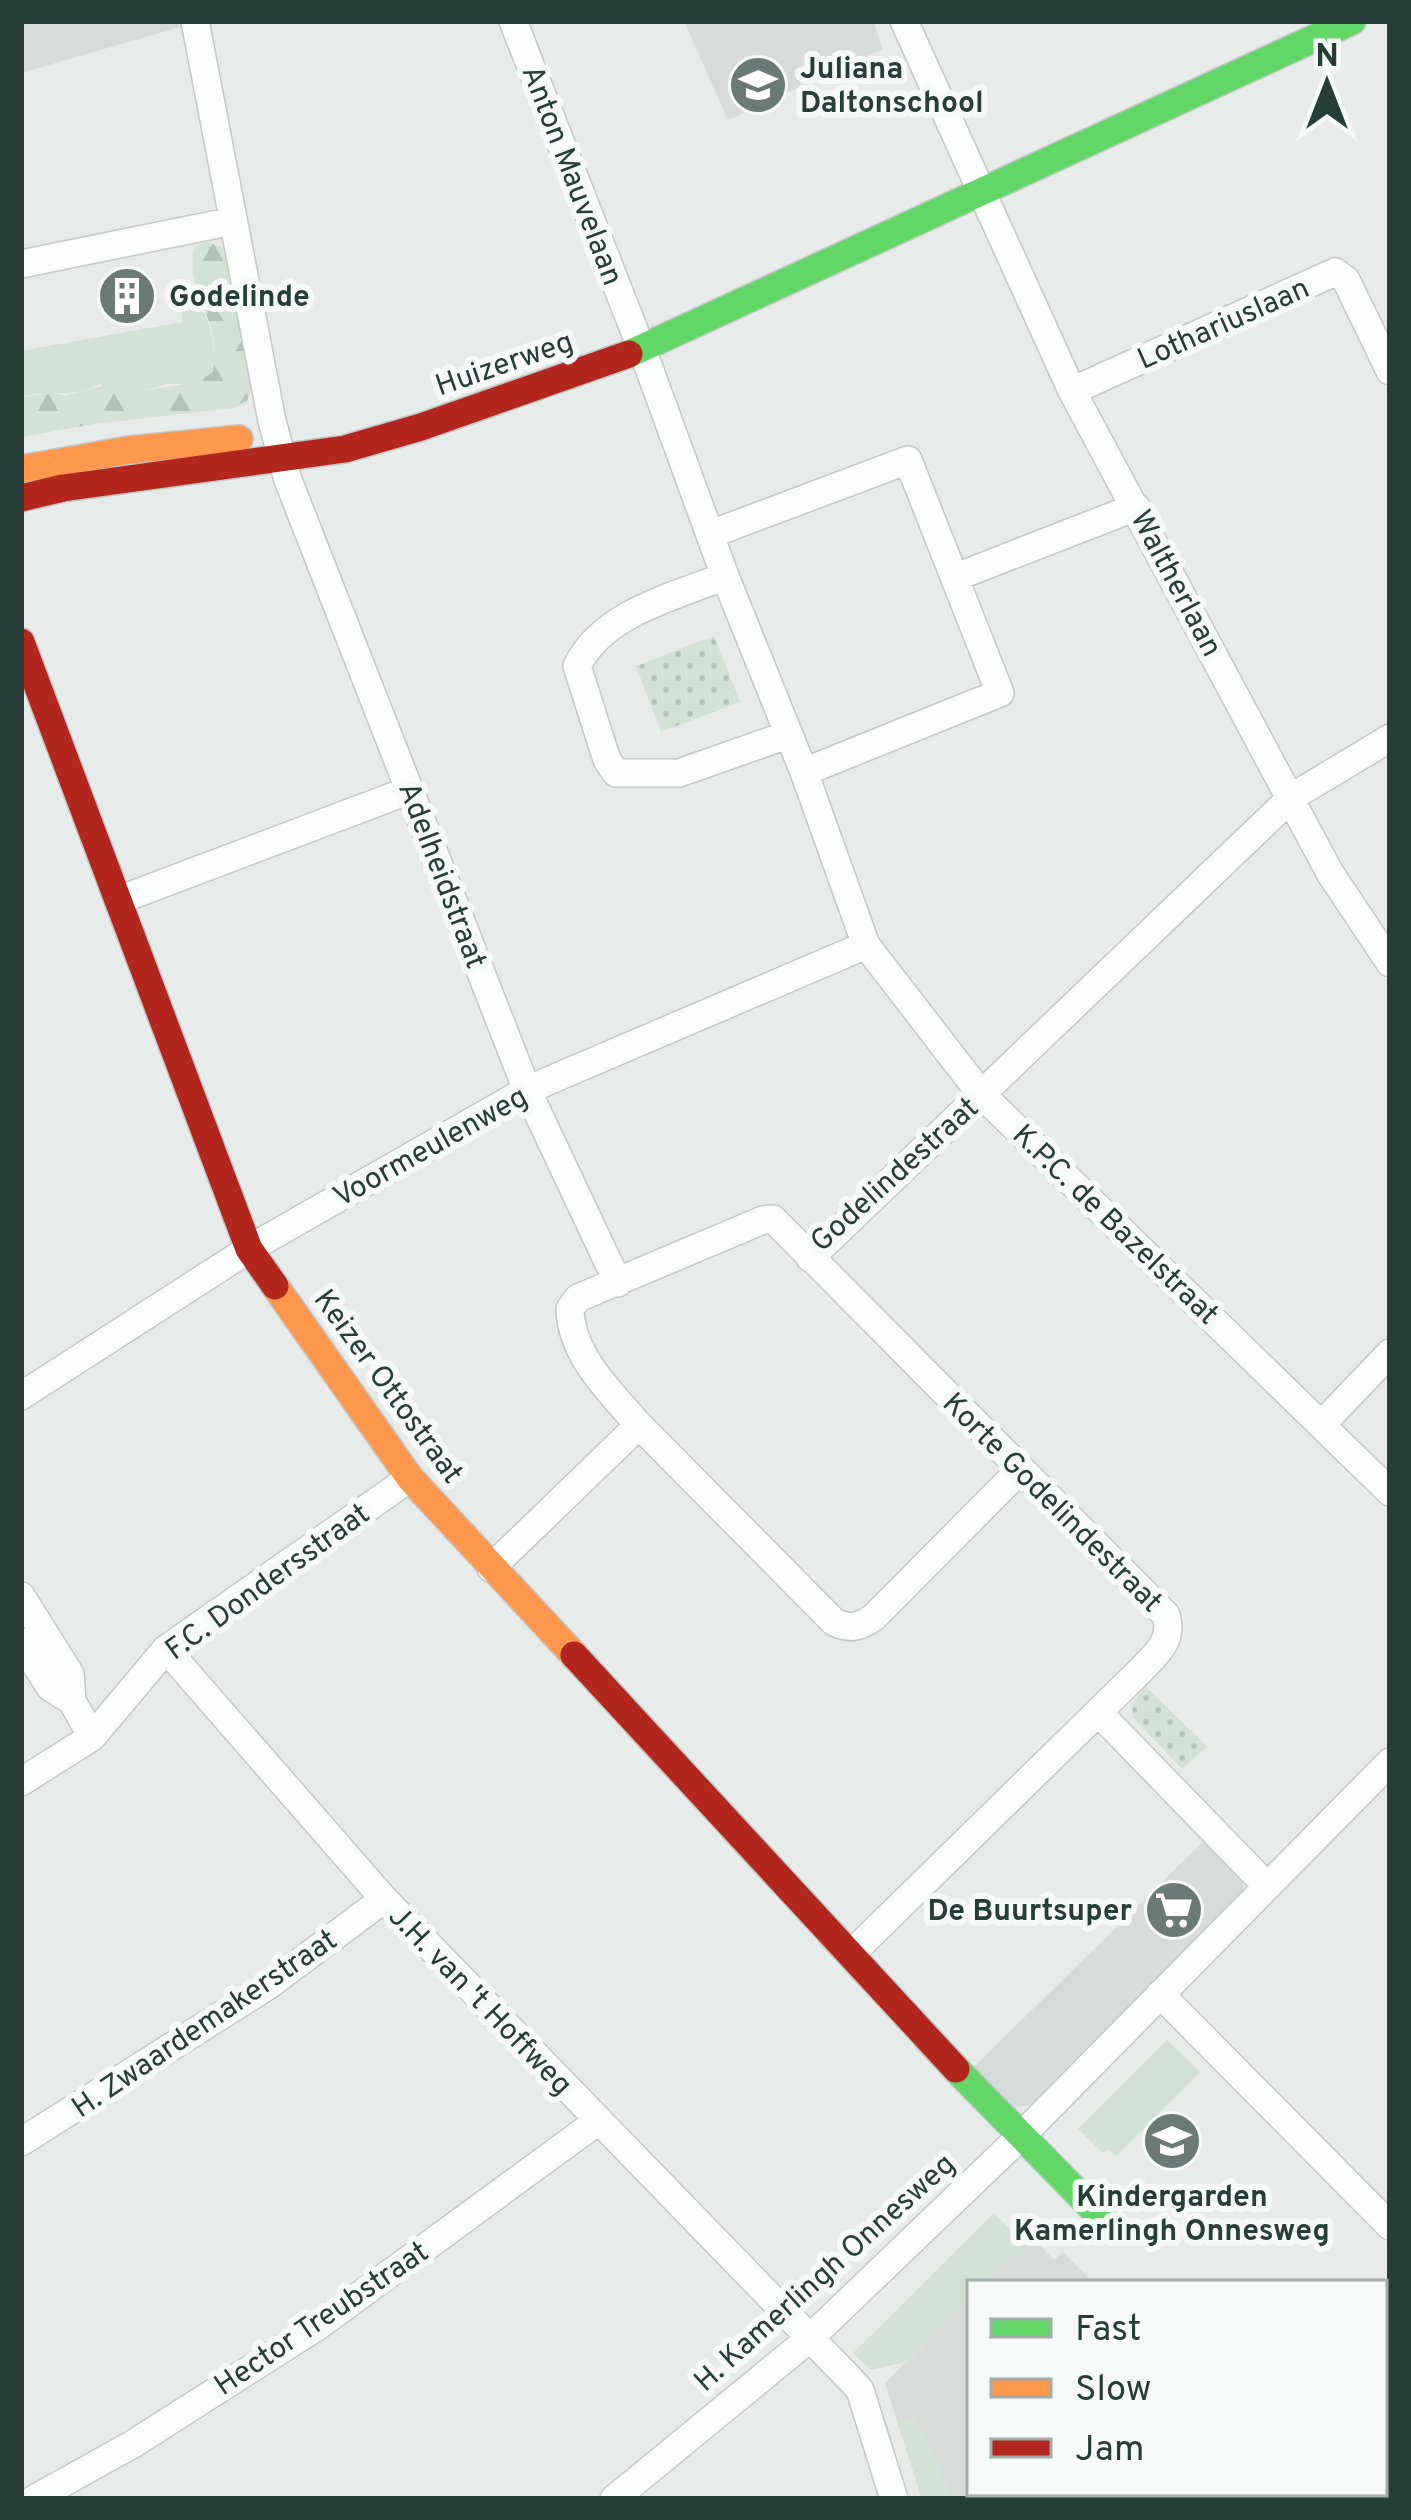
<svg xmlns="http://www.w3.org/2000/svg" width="1411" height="2520" font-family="Overpass,sans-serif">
<defs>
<pattern id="forest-firs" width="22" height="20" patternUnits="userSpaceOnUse" patternTransform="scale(3)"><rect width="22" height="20" fill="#d2e2d7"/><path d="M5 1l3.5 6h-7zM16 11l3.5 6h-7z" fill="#b4c3b9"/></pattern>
<pattern id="park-dots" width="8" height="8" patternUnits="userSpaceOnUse" patternTransform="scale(3)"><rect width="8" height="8" fill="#d2e2d7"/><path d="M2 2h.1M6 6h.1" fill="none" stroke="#b4c3b9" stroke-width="1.8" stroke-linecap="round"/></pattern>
</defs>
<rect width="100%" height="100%" fill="#e7ebe9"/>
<path fill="#d5dcd9" d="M21,21H186L187,25L21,73Z
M684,21H873L883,49L728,120Z
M1205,1840L1243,1879V1891L1237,1902L1035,2104L1009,2108L968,2073Z
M1031,2236L1054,2260L1063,2252L1094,2283H984Z
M970,2297V2493H1084L1087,2499H922L885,2383Z"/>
<path fill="#d2e2d7" d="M201,308C213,329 215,348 214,372L196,384H167L138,393L99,384C73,400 48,388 21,397V351L182,322V312Z
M1167,2040L1200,2072L1116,2156L1108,2149L1103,2153L1078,2129Z
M994,2213L1024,2243L984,2283H970V2297L905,2362L871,2370L853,2353Z
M915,2417L953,2499H922L898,2422Z"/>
<path fill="url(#forest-firs)" d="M209,242L221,247L229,257L252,388L247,401L233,408L94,424L21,437V397L50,393L65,396L116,382L138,393C165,385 191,388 213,372C215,358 215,345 212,332C206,305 185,276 195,246Z"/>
<path fill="url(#park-dots)" d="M714,636L740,702L661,732L636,666Z
M1145,1686L1207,1746L1182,1769L1133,1717L1132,1705Z"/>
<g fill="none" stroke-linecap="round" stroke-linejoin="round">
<defs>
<path id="street" d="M195,21L272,421L288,480L527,1090L618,1283
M513,21L649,368L725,576L804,772L866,945L981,1094L1390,1492
M904,21L1072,391L1330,873L1390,963
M21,264L233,221
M1072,391L1335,272L1346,280L1390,371
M711,534L908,460L1000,693L804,772
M725,576C673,597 603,613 577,666L607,760L616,773H679L787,735
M956,577L1136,507
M119,900L410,790
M810,1258L1292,797L1390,738
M21,1396L249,1249L527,1090L866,945
M1322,1424L1390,1353
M639,1425L834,1622C850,1630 860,1627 874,1617L1020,1470
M491,1568L639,1425C610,1392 571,1355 570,1309L578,1298L763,1220L773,1219L1166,1615C1174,1641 1156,1654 1139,1672L851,1954
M21,1596L70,1674L72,1701L92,1737
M21,1642L50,1687L72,1701
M166,1649L384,1899L849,2378L860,2390L894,2499
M1099,1713L1266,1885
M21,1782L92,1737L166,1649L410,1478
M1160,1994L1390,2226
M21,2142L269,1985L384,1899
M1384,2371L1390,2365
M34,2499L133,2444L318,2326L598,2121
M614,2499L809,2339L1020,2137L1390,1762
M1170,2499L1184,2493"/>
<path id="fast" d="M629,354L1352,21
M956,2069L1113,2229"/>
<path id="slow" d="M21,469L129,450L239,439
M275,1286L410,1478L574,1655"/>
<path id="jam" d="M21,498L63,488L345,449L421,427L629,354
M21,642L249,1249L275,1286
M574,1655L956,2069"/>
</defs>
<use href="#street" stroke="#c4c8c6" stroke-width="30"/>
<use href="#fast" stroke="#c2c8c6" stroke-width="30"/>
<use href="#slow" stroke="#c2c8c6" stroke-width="30"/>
<use href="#jam" stroke="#c2c8c6" stroke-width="30"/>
<use href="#street" stroke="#fbfcfc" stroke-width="27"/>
<use href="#fast" stroke="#63d668" stroke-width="27"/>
<use href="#slow" stroke="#ff974d" stroke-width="27"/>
<use href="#jam" stroke="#b3261e" stroke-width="27"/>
</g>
<defs>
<symbol id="school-disc" viewBox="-11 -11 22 22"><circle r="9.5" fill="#6a7a76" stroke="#f5f9f7"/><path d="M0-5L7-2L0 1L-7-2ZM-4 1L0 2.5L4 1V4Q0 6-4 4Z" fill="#fff"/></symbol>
<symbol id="building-disc" viewBox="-11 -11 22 22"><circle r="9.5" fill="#6a7a76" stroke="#f5f9f7"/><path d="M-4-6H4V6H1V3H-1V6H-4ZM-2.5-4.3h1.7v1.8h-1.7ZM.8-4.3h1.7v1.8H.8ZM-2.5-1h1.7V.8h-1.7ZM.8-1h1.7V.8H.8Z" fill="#fff"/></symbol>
<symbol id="supermarket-disc" viewBox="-11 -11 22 22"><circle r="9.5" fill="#6a7a76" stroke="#f5f9f7"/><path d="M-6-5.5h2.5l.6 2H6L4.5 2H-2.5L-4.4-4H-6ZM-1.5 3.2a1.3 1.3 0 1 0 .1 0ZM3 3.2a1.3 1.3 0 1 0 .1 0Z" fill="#fff"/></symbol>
</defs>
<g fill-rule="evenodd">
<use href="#school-disc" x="725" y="52" width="66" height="66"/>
<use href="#building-disc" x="94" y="263" width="66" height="66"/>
<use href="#supermarket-disc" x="1141" y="1877" width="66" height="66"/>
<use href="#school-disc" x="1139" y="2108" width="66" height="66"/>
</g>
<g text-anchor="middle" stroke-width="12" stroke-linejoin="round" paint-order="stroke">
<g font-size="30" font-weight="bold" fill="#263d38" stroke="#f5f9f7" text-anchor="start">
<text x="800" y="78">Juliana<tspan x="800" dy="34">Daltonschool</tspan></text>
<text x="169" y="306">Godelinde</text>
<text x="1132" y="1920" text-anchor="end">De Buurtsuper</text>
<text x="1172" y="2206" text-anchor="middle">Kindergarden<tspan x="1172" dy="34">Kamerlingh Onnesweg</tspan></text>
</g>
<g font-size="30" fill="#263d38" stroke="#f5f9f7">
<text transform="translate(573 175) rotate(69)" y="10">Anton Mauvelaan</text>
<text transform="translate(1223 323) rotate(-24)" y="10">Lothariuslaan</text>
<text transform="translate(504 363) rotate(-19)" y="10">Huizerweg</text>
<text transform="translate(1177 583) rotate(62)" y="10">Waltherlaan</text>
<text transform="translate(443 875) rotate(69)" y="10">Adelheidstraat</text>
<text transform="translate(430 1146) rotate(-29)" y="10">Voormeulenweg</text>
<text transform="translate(894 1174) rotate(-42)" y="10">Godelindestraat</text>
<text transform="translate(1116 1224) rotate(44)" y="10">K.P.C. de Bazelstraat</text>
<text transform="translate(389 1386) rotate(54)" y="10">Keizer Ottostraat</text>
<text transform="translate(1053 1502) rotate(45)" y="10">Korte Godelindestraat</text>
<text transform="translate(267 1581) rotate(-36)" y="10">F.C. Dondersstraat</text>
<text transform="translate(481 2000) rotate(46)" y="10">J.H. van 't Hoffweg</text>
<text transform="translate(204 2023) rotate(-34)" y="10">H. Zwaardemakerstraat</text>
<text transform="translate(824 2272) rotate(-42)" y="10">H. Kamerlingh Onnesweg</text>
<text transform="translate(321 2318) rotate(-34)" y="10">Hector Treubstraat</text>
</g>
</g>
<rect width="1411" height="2520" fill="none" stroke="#263d38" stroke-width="48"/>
<rect x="967" y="2280" width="420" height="216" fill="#f5f9f7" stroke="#a2aeab" stroke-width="3"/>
<rect x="991" y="2319" width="60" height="18" fill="#63d668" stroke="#a2aeab" stroke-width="3"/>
<text x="1075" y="2340" font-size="36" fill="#263d38">Fast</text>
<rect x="991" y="2379" width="60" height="18" fill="#ff974d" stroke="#a2aeab" stroke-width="3"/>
<text x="1075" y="2400" font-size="36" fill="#263d38">Slow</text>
<rect x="991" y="2439" width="60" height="18" fill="#b3261e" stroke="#a2aeab" stroke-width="3"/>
<text x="1075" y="2460" font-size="36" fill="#263d38">Jam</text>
<g transform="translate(1327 84)" stroke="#f5f9f7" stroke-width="9" paint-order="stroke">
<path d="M0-9L21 45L0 30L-21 45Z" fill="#263d38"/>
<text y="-18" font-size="33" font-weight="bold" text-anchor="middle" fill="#263d38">N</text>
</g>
</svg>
